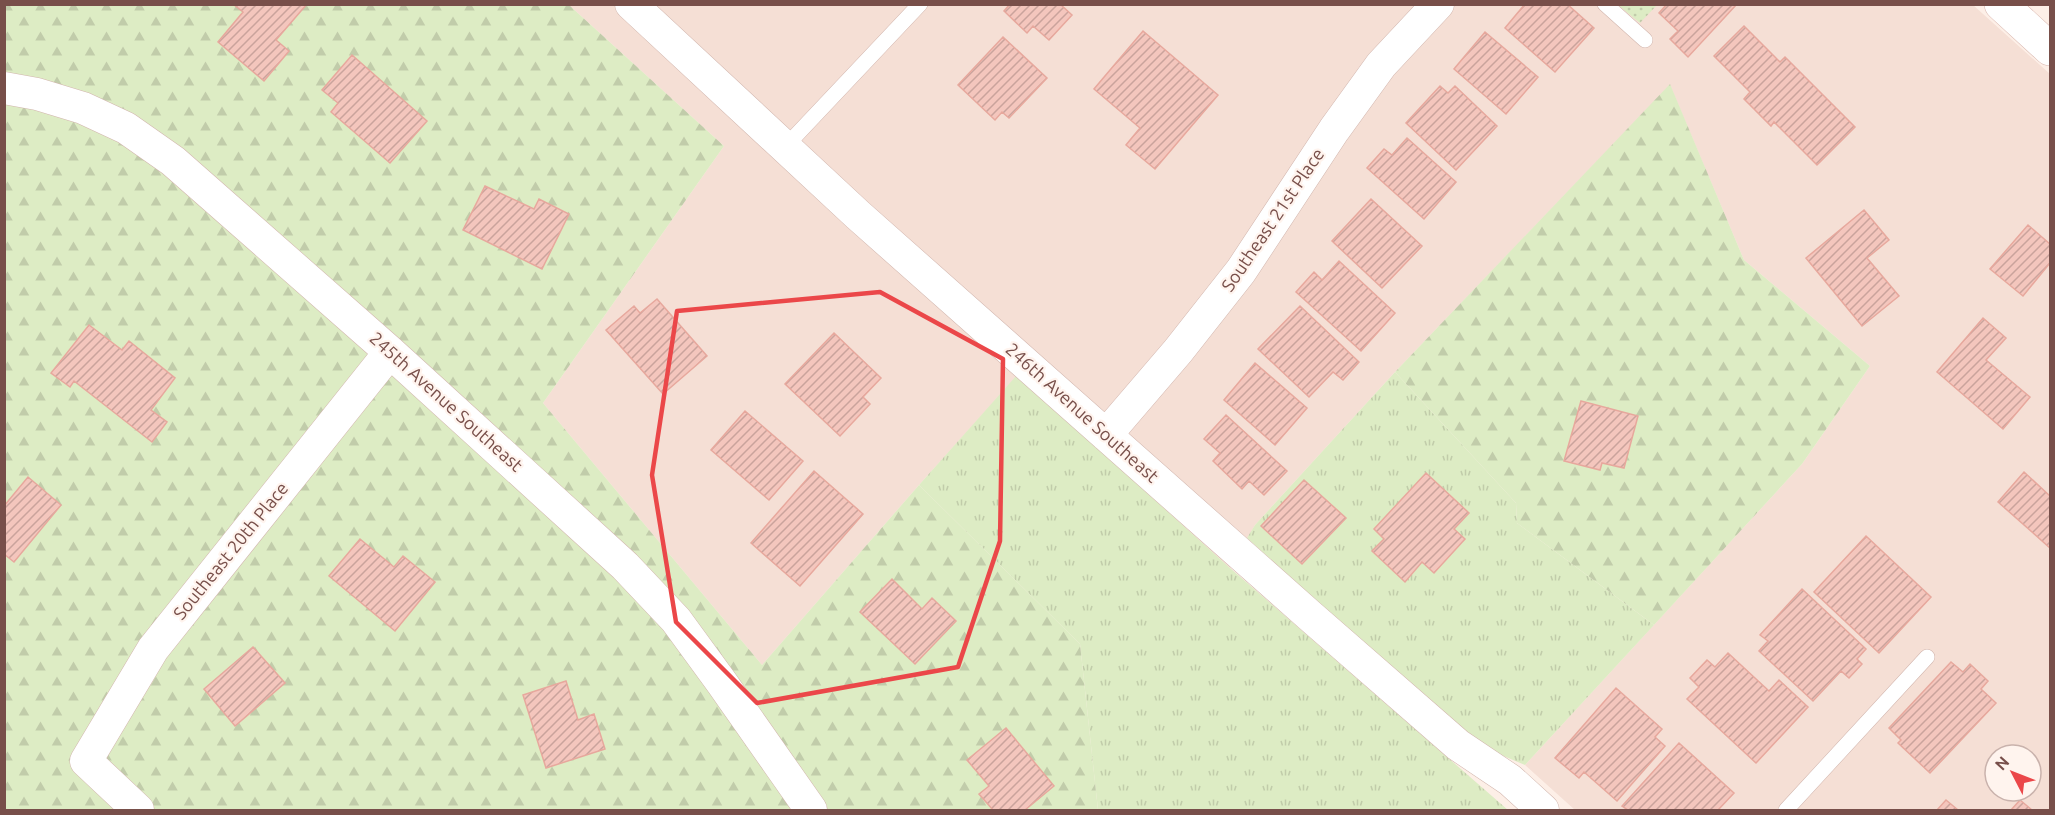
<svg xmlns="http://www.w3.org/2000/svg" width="2055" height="815" font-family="Ubuntu,sans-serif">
<defs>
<pattern id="grass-tufts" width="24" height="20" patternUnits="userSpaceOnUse" patternTransform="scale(1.5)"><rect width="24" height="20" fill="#ddecc4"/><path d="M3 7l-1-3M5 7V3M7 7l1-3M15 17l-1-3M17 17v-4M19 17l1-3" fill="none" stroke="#c1ccaa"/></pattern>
<pattern id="forest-firs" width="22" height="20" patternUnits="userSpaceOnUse" patternTransform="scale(1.5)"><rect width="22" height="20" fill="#ddecc4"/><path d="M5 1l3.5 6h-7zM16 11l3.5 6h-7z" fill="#c1ccaa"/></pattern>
<pattern id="park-dots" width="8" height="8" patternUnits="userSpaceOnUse" patternTransform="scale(1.5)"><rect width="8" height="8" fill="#ddecc4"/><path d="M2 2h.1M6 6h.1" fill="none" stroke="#c1ccaa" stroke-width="1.8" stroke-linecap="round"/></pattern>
<pattern id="building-hatch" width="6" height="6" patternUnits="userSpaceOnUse" patternTransform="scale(1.5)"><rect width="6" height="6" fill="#f4c6bd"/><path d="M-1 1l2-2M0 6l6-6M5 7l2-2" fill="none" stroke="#caa39c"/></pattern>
</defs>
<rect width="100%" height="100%" fill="#fdefe7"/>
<path fill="#f5dfd5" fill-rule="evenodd" d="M569,5H1973L2050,74V810H1575L1525,765L1802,464L1870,366L1744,260L1670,85L1395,372L1255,525L1230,568L1017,376L919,485L762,665L543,403L724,146ZM1995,755H2031V791H1995Z"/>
<path fill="url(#grass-tufts)" d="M1395,372L1516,503L1517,523L1654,625L1525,765L1470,742L1247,538L1255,525Z
M1017,375L1230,568L1508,810H1098L1080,644L919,485Z"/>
<path fill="url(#forest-firs)" d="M5,4L569,5L724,146L543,403L762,665L919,485L1080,644L1098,810H5Z
M1670,84L1744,260L1870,366L1802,464L1654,625L1517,523L1516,503L1395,372Z"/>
<path fill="url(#park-dots)" d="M1618,5H1657L1640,23Z"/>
<path fill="url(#building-hatch)" stroke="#e7a89d" stroke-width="1.5" d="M233,4H307L276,40L289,51L264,81L218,42L243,12Z
M1010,4H1060L1072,15L1049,40L1033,26L1027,33L1004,11Z
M1525,4H1567L1594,28L1555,72L1505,28Z
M1667,4H1737L1688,57L1670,39L1678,31L1659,13Z
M1744,26L1780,62L1785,57L1855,127L1817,165L1774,122L1771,126L1744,99L1750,92L1714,56Z
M1143,31L1218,95L1155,169L1126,145L1140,128L1094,89Z
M1485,32L1538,77L1506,114L1454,69Z
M1003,37L1047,78L1009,118L1002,112L995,120L958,85Z
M352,55L427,121L390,163L331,112L338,103L322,90Z
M1440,86L1448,93L1455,86L1497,126L1456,170L1406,123Z
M1407,138L1456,182L1424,219L1367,168L1384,149L1392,155Z
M485,186L534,209L539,199L569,214L542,269L463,230Z
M1371,199L1422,246L1382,288L1332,241Z
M1864,210L1889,240L1867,258L1899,296L1862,326L1806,258Z
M2028,225L2050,244V263L2023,296L1990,269Z
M1339,261L1395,313L1361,351L1296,292L1314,272L1322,280Z
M657,299L707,356L663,394L606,330L634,306L640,313Z
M1300,306L1359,362L1343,380L1333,372L1309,397L1258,349Z
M1983,318L2006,338L1986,360L2030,397L2003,429L1937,372Z
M89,325L122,350L129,341L175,378L151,410L167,422L152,442L74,381L70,387L51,373Z
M834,333L881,378L863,397L870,404L840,436L785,384Z
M1255,363L1307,408L1275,445L1224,400Z
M1581,401L1638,416L1624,468L1602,463L1600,470L1564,461Z
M745,411L803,461L769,500L711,450Z
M1226,415L1287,471L1264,495L1249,481L1242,489L1213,461L1220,453L1204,439Z
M814,471L863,514L800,586L751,543Z
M2024,472L2050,496V548L1998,502Z
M1426,473L1469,513L1454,529L1465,539L1434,573L1422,562L1405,582L1372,551L1384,539L1374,529Z
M28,477L61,505L14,562L4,554V506Z
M1304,480L1346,518L1302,564L1261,526Z
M1866,536L1931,597L1879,653L1814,592Z
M360,539L394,567L403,556L435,582L395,631L329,576Z
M892,579L922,609L932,598L956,621L915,664L860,612Z
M1802,589L1866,649L1857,659L1862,664L1849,678L1841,671L1813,701L1759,651L1768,641L1760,635Z
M253,647L285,683L235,726L204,689Z
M1728,653L1769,691L1779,680L1808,707L1756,763L1687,699L1699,687L1690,678L1707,660L1715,667Z
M1951,662L1963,672L1970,664L1988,681L1981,689L1996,703L1930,773L1898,743L1901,740L1889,728Z
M566,681L578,720L594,714L605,749L546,768L523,695Z
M1616,688L1662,729L1655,737L1665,746L1617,801L1584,772L1579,778L1555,758Z
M1006,728L1054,786L1025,810H993L979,794L989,786L967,760Z
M1679,743L1734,793L1718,810H1628L1622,806Z
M1946,800L1958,810H1937Z
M2020,800L2032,810H2011Z"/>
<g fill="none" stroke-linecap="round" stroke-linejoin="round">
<defs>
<path id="lane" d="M1605,4L1645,40
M785,147L920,4
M1786,810L1927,657"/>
<path id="street" d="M631,4L858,215L1309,615L1458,745L1510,780L1543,810
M4,88L37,94L83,108L126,128L173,161L390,352L625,566L676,620L722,683L811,810
M1106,435L1178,351L1241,271L1334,130L1381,65L1438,4
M138,810L86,761L153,649L390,352"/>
<path id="secondary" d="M2001,4L2050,49"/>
</defs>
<use href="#lane" stroke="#d2b6ae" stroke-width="16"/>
<use href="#street" stroke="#d2b6ae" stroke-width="33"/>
<use href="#secondary" stroke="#d8b6ae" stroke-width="34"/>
<use href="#lane" stroke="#fff" stroke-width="15"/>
<use href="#street" stroke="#fff" stroke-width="32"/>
<use href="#secondary" stroke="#fff" stroke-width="33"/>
</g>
<path fill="none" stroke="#eb4749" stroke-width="4.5" stroke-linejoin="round" d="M880,292L1003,359L1000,541L958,667L757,703L676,622L652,475L677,311Z"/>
<g text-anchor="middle" stroke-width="4.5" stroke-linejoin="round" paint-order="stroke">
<g font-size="18" fill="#784f4a" stroke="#fff4ee">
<text transform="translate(1273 220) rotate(-56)" y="6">Southeast 21st Place</text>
<text transform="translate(446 402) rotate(42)" y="6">245th Avenue Southeast</text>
<text transform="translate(1082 413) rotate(42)" y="6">246th Avenue Southeast</text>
<text transform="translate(231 551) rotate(-51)" y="6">Southeast 20th Place</text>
</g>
</g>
<rect width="2055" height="815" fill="none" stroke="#784f4a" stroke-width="12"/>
<g transform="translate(2013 773) rotate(312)"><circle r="28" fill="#fff4ee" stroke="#c9b2ac" stroke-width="1.5"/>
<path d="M0-4.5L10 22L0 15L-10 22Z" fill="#eb4749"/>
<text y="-9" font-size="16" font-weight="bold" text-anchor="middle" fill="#784f4a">N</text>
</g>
</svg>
